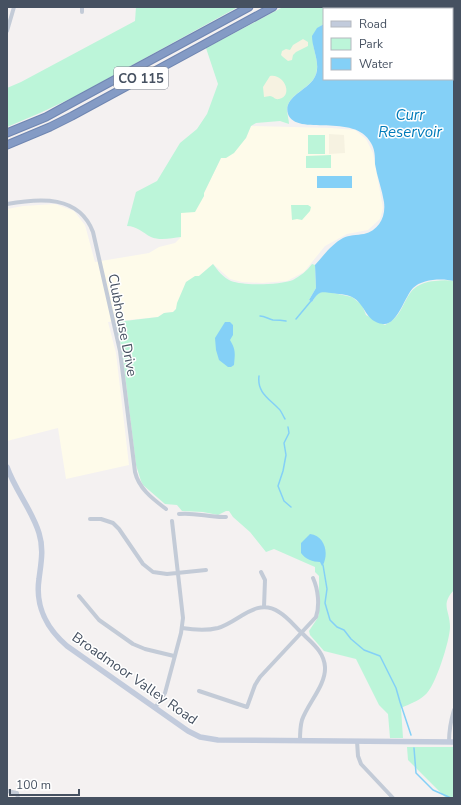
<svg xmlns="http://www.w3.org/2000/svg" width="461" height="805" font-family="'Nunito Sans',sans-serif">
<rect width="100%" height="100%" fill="#f4f1f1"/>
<path fill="#fefbea" d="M251,126L331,128L355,130L366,139L373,153L383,208L380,219L368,230L347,234L325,246L304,272L287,281L262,283L242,282L230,279L213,264L199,276L186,282L176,309L173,312L164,313L158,317L108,322L116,353L129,465L66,479L58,428L7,441V209L23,206L55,204L74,211L85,225L95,262L149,253L159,247L175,243L181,237V213L204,196V193L221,158L246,138Z"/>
<path fill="#bcf5d9" d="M136,7H238L76,96L40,113L7,127V88L21,82L135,21Z
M283,7H454V30L452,28V9H324V24C301,37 322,55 316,74C311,89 289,93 287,109C287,114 289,120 289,124L280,121L256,123L251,126L246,138L234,153L226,158H221L204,193V196L195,212L181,213V237C172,238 160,241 151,237C143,233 137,226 127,226L136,192L157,181L180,143L197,129L207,114L218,84L206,48Z
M308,135H325V154H308Z
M331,155V168H306V156Z
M291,205H308L311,207L310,211L302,220L297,219L292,220Z
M213,264C218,271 223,277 231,281C244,286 280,285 293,280C300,276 307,271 312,264L315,265L316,288L309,300L312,302L317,294L324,291L352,297L362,305L366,315L385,325C411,313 399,284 435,281C442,280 448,280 454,281V590C440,605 450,610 450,627C450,640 435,688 425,695C419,701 409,704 401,708L403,738H390L388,714L379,705L356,659L324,651L310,635L309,631L317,619L319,614V576L315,572V567L274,549L266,552L250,532L233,517L229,511H226L218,515L203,512L182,511L177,505L165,504L143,485L141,481L136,465L122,350L116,322L158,317L164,313L173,312L176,309L177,303L186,282L195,276H199Z
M407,747H454V798H446L408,760Z"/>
<path fill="#f6f2e1" d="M303,39L308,42V46L296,52L293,55L292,60L288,61L283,57L281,55L282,51L286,49L290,50L293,45Z
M270,76C284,73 294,96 279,99C275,100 273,96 270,96C268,96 266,97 264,97L263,87Z
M329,134L344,135L345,153L329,154Z"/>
<path fill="#84d0f7" d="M324,24V79H452V28L454,30V281C442,278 422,279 413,288C405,296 397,326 383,324C365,322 366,304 352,297C346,294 338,294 331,293C320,291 318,292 312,302L309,300L316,288L315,265C323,256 332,244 343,238C349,235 357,235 364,234C379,230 386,217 384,202C382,189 377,177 375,164C375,156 375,150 371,143C355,112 296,137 288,114C283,98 305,91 313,80C323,67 312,50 312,36L317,28Z
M317,176H352V188H317Z
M225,322H230L233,325V335L230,340C236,350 235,353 234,365L231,367H228L219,360L216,350L215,338Z
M310,534C325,536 329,553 323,565L322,566L320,562C313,562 305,559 301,553V543Z"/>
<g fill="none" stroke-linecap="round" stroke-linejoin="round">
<path stroke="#84d0f7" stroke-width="1.5" d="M260,316C265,316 268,319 273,320C277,320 281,320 286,321
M296,319L311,301
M259,376C257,392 268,398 278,408C281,410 283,416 285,419
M288,427L289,433L284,443L286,455L283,471L278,486L284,501L291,507
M323,565L327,589L325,603L330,620L337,627L344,630L351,639L364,650L380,656L396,688L400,702L411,735
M414,748L416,773L433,790L451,798"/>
<defs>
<path id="highway" d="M7,133L46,117L66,106L249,7
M7,145L50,127L72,116L273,7"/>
</defs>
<use href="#highway" stroke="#6f86b1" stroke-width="9"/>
<path stroke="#c3cbd7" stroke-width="4" d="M82,12V7
M7,31L14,7
M7,204C40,198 79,195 93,232L120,351L135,472C139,489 153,499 166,509
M179,514C195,512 210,518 226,517
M90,519H101L113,523L119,529L143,564L153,572L167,574L206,570
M261,572L265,580L264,607
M79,596L99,620L133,644L145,649L174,656
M182,628C194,630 206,631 218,628C239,622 256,597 279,612C289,618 296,628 304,635C313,644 324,652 325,667C326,685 308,703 302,720C300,727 300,734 300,741
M199,691L247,707L255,685L260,677L316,617C320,605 318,589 313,578
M155,708L165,693L181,633L183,618L172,521
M357,741L358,756L361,764L393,798
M449,742C449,731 451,720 454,710
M7,791L17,793L18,798"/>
<path stroke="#c2cbdc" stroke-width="5.5" d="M7,467C15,490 32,510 39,533C44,549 41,563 39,579C35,606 47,629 67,646L188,731L200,737L218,740L454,742"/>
<use href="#highway" stroke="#849bc5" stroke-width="7"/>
</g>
<g text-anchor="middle" stroke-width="3" stroke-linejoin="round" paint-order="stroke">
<rect fill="#fff" stroke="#7e8590" stroke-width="1" x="114" y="67" width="54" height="22" rx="3"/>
<g font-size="13" font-weight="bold" fill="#465161">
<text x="141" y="83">CO 115</text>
</g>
<g font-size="14" fill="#465161" stroke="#fff">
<text transform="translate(123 325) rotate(79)" y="5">Clubhouse Drive</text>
<text transform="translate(135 678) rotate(35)" y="5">Broadmoor Valley Road</text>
</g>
<g font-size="15" font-style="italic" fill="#007bba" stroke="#fff">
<text x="410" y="120">Curr<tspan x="410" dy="17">Reservoir</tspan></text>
</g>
</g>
<rect width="461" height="805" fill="none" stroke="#465161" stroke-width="16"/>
<rect x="323" y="8" width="130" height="72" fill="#ffffff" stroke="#b5b9c0"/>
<rect x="331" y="21" width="20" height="6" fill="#c2cbdc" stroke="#b5b9c0"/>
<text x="359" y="28" font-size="12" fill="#465161">Road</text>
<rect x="331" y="38" width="20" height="12" fill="#bcf5d9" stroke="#b5b9c0"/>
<text x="359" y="48" font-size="12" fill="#465161">Park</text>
<rect x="331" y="58" width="20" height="12" fill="#84d0f7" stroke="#b5b9c0"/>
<text x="359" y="68" font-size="12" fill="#465161">Water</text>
<path d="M10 789v6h69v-6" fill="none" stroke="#465161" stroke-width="2"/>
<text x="16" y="789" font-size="12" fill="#465161" stroke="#ffffff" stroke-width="3" paint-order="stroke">100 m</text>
</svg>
